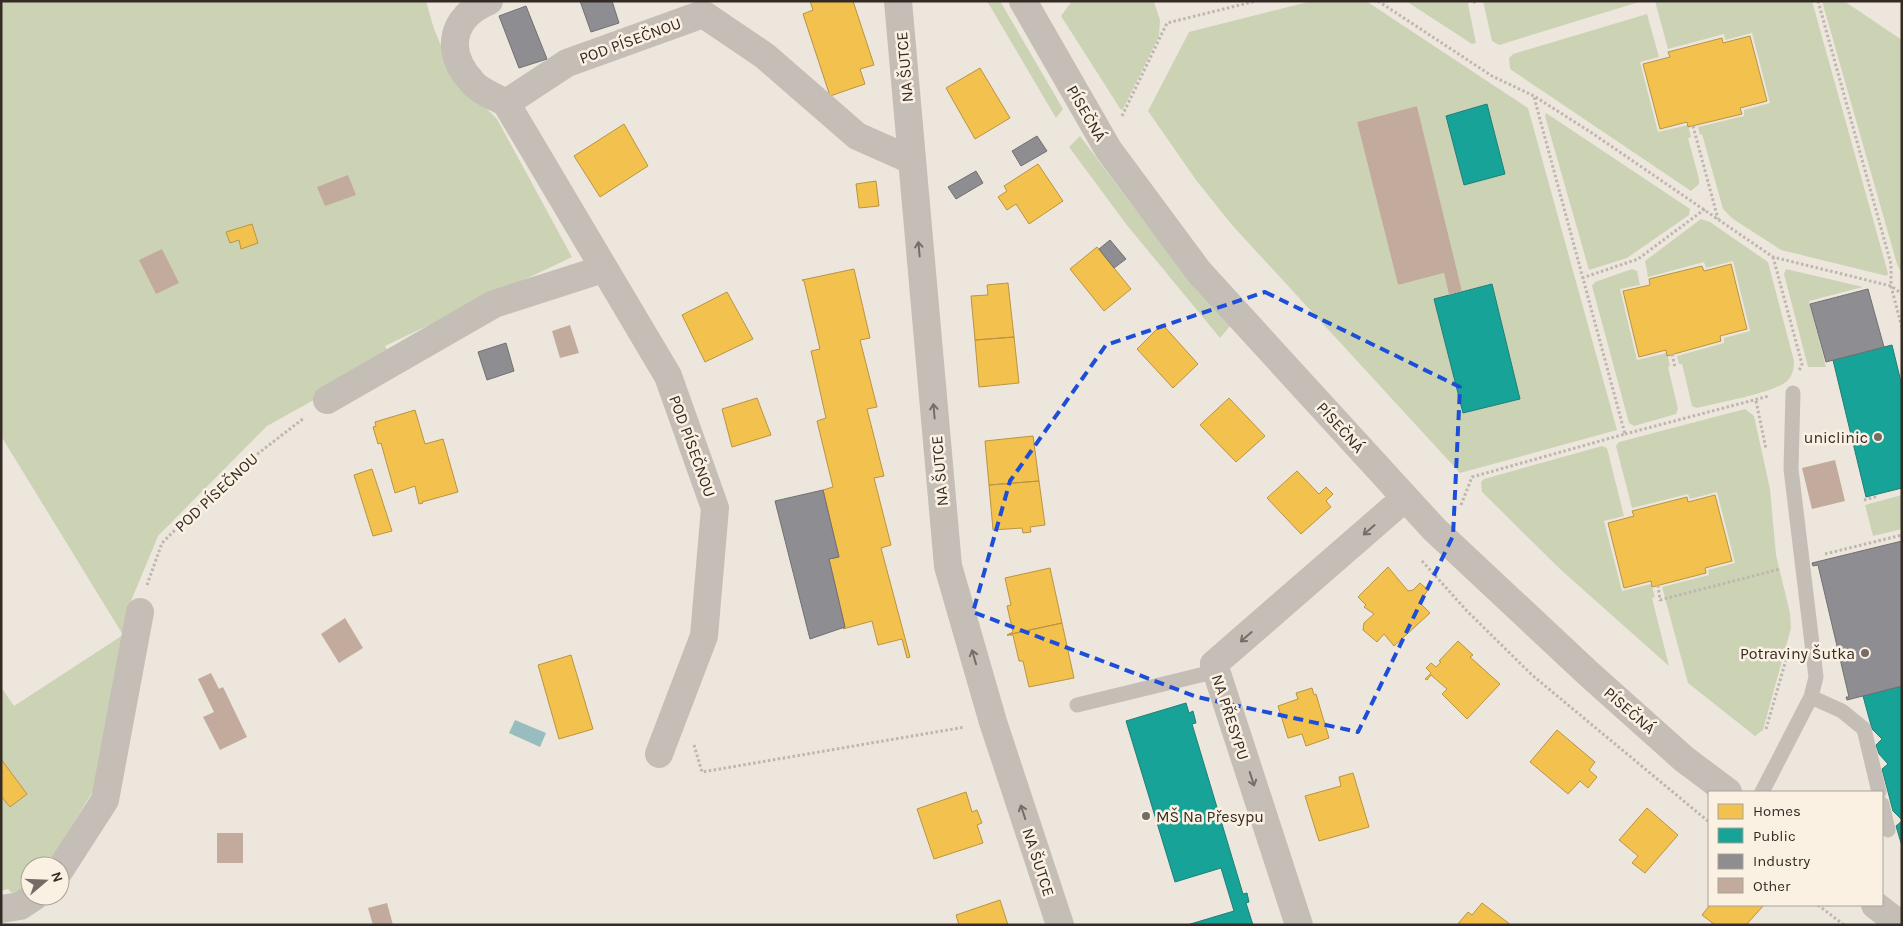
<svg xmlns="http://www.w3.org/2000/svg" width="1903" height="926" font-family="Karla,sans-serif">
<rect width="100%" height="100%" fill="#ede6dc"/>
<path fill="#ccd3b5" fill-rule="evenodd" d="M1,1H426L434,29L454,76L497,119L572,257L385,346L391,357L267,426L158,536L131,601L93,791L48,866H30V891L20,902L8,889L1,891V796L10,807L27,794L1,759V687L14,706L123,635L1,436Z
M987,1H1000L1063,109L1056,118Z
M1072,1H1157L1154,2L1160,20L1159,36L1123,109L1121,110L1061,16Z
M1312,1H1366L1528,108L1617,430L1460,473L1232,225L1196,180L1148,111L1189,32ZM1487,105L1505,174L1464,185L1446,116ZM1417,106L1462,291L1492,284L1520,399L1463,413L1434,299L1449,295L1444,273L1398,285L1357,122Z
M1406,1H1470L1468,4L1476,43L1472,44Z
M1483,1H1642L1499,45L1492,41Z
M1655,1H1812L1888,273L1887,276L1781,250L1733,219L1723,209L1702,134L1700,135L1698,127L1744,116V110L1770,103L1752,33L1725,40L1724,34L1668,49Z
M1822,1H1844L1902,40V274L1897,264Z
M1647,14L1659,57L1640,62L1658,132L1688,125L1691,137L1688,138L1699,179V184L1691,191L1510,69L1509,58L1513,54Z
M1546,113L1690,209L1689,215L1627,258L1589,270L1545,116Z
M1080,136L1184,274L1231,325L1220,338L1126,224L1069,147Z
M1701,219L1710,222L1768,262L1794,361C1794,370 1792,379 1783,384C1766,394 1718,403 1697,408L1692,406L1682,364H1679L1677,356L1724,343V338L1750,331L1733,261L1706,268L1704,262L1648,277L1645,261Z
M1632,269L1637,271L1640,285L1620,289L1637,360L1667,353L1670,366L1668,367L1678,409L1676,414L1634,426L1629,423L1592,286L1595,282Z
M1786,269L1863,287L1809,301L1826,367H1808L1784,274Z
M1745,409L1754,416L1770,489L1776,555L1790,613L1791,628L1763,730L1755,736L1688,683L1662,587L1709,575L1708,570L1735,563L1717,492L1690,499L1688,494L1632,508L1616,446L1619,442Z
M1602,446L1607,448L1624,516L1604,521L1622,591L1651,584L1655,597L1652,598L1669,666L1560,569L1482,492L1481,482L1484,479Z
M1902,495V529L1873,536L1865,505Z"/>
<path fill="#98bdbf" d="M515,720L546,733L540,747L509,733Z"/>
<path fill="#f2c14e" stroke="#b99442" d="M810,1H853L874,65L860,69L865,84L830,96L803,14L813,10Z
M1750,36L1767,101L1740,108L1742,114L1688,127L1687,122L1660,129L1643,64L1670,57L1668,52L1722,38L1723,43Z
M980,68L1010,118L975,139L946,88Z
M624,124L648,166L600,197L574,156Z
M1038,164L1063,201L1029,224L1016,204L1007,210L998,197L1007,191L1004,186Z
M876,181L879,206L859,208L856,184Z
M252,224L258,243L241,249L239,240L230,243L226,232Z
M1097,247L1131,289L1104,311L1070,269Z
M1731,264L1747,329L1720,336L1721,341L1667,356L1666,350L1639,357L1623,291L1650,285L1649,279L1702,266L1704,271Z
M854,269L870,338L860,340L877,407L867,409L884,476L874,478L891,545L881,548L910,657L907,658L902,639L878,645L872,621L843,629L845,627L829,559L839,557L823,490L833,487L817,421L826,418L811,351L820,349L804,281L802,280Z
M1008,283L1014,337L975,340L971,296L988,295L987,285Z
M727,292L753,339L705,362L682,315Z
M1162,324L1198,364L1173,388L1137,349Z
M1014,337L1019,383L979,387L975,340Z
M757,398L771,435L732,447L722,409Z
M1229,398L1265,436L1236,462L1200,425Z
M415,410L425,444L443,439L458,492L422,502L423,503L419,504L415,486L395,493L381,443L378,444L373,427L376,426L375,422Z
M1033,436L1039,481L989,485L985,441Z
M372,469L392,531L373,536L354,475Z
M1297,471L1319,494L1326,487L1333,494L1326,501L1331,507L1301,534L1267,498Z
M1039,481L1045,525L1030,527L1031,532L1023,533L1022,528L993,530L989,485Z
M1715,495L1732,561L1705,568L1706,573L1652,587L1651,581L1624,588L1608,523L1634,516L1632,511L1687,497L1688,502Z
M1388,567L1408,591L1413,590L1420,583L1428,590L1419,602L1430,613L1394,646L1384,634L1377,642L1363,630L1364,623L1374,614L1364,607L1366,605L1358,597Z
M1050,568L1062,623L1007,635L1013,632L1007,606L1011,605L1005,578Z
M1062,623L1074,678L1029,687L1023,661H1019L1013,635H1007Z
M1458,641L1473,655L1470,657L1500,684L1467,719L1442,694L1447,689L1431,675L1427,680L1425,679L1431,673L1426,668L1431,663L1436,667L1441,662L1439,661Z
M571,655L593,729L559,739L538,665Z
M1312,688L1314,695L1316,694L1329,738L1306,746L1302,734L1288,738L1278,706L1298,699L1296,693Z
M1557,730L1595,762L1589,770L1597,777L1588,788L1580,781L1568,794L1530,762Z
M1,759L27,794L10,807L1,796Z
M1353,773L1369,827L1319,841L1305,796L1341,786L1339,777Z
M966,792L972,812L977,810L982,823L977,825L983,843L934,859L917,809Z
M1647,808L1678,835L1645,873L1632,863L1638,856L1619,840Z
M1000,900L1008,925H959L956,915Z
M1482,903L1511,925H1457L1468,912L1472,915Z
M1710,905H1764L1746,925H1715L1702,915Z"/>
<path fill="#17a398" stroke="#207f76" d="M1487,104L1505,174L1464,185L1446,116Z
M1492,284L1520,399L1463,413L1434,299Z
M1892,345L1902,386V488L1866,497L1833,360Z
M1902,686V820L1893,811L1882,769L1888,764L1879,754L1876,745L1882,739L1872,729L1863,696Z
M1186,703L1189,713L1193,711L1196,723L1192,724L1243,894L1247,893L1249,902L1246,903L1253,925H1187L1234,911L1221,868L1175,882L1126,721Z
M1902,821V846L1896,826Z"/>
<path fill="#8d8d92" stroke="#737071" d="M580,1H612L619,23L591,32Z
M526,6L547,59L519,68L499,16Z
M1037,136L1047,151L1021,166L1012,151Z
M976,171L983,183L956,199L948,187Z
M1110,240L1126,259L1114,268L1099,249Z
M1868,289L1884,347L1826,362L1810,304Z
M506,343L514,371L487,380L478,352Z
M823,490L839,557L829,559L845,627L810,639L775,501Z
M1902,541V686L1847,700L1846,697H1849L1818,565L1813,566L1812,563Z"/>
<path fill="#c2aa9d" d="M1417,106L1462,291L1449,295L1444,273L1398,285L1357,122Z
M348,175L356,195L325,206L317,187Z
M162,249L179,283L156,294L139,260Z
M570,325L579,353L560,358L552,331Z
M1835,460L1845,501L1812,509L1802,468Z
M345,618L363,648L339,663L321,634Z
M211,673L219,689L223,687L247,737L220,750L203,717L214,712L198,679Z
M217,833H243V863H217Z
M387,903L393,925H373L368,908Z"/>
<g fill="none" stroke-linecap="round" stroke-linejoin="round">
<path stroke="#beb6af" stroke-width="3" stroke-dasharray="2.5 2.5" stroke-linecap="butt" d="M1378,1L1492,76L1534,96L1592,133L1773,257L1891,286L1902,294
M1474,1L1475,4
M1818,1L1891,264V286L1902,328
M1122,116L1167,23L1256,1
M1693,126L1718,219
M1773,257L1802,364L1799,371
M1582,278L1638,259L1705,209
M1672,354L1675,367
M1756,401L1766,449
M1625,434L1769,396
M1864,500L1878,496
M1461,505L1472,477L1625,434L1534,97
M1825,554L1902,535
M1422,561L1467,611L1532,675L1709,822
M147,585L162,543L229,476L304,418
M1658,585L1660,600L1780,569
M1766,729L1788,653
M694,745L702,772L965,727
M1818,905L1844,925"/>
<path stroke="#c5beb7" stroke-width="15" d="M1811,697L1842,711L1864,729L1879,792
M1077,705L1217,671
M1762,792L1811,697L1816,677L1791,469L1793,393
M1882,804L1888,830"/>
<path stroke="#c5beb7" stroke-width="28" d="M489,1C451,17 444,51 472,82C479,91 496,97 506,103
M898,1L948,566L993,722L1060,925
M1023,1L1108,149L1199,272L1434,529L1590,675L1684,759L1728,792
M327,400L494,304L603,269
M659,754L704,636L715,508L668,376L506,103L567,63L703,14L765,56L857,136L911,160
M60,870L105,800L140,612
M1875,905L1901,925
M1,909L20,906L35,896
M1299,925L1214,664L1405,498"/>
</g>
<defs><path id="oneway-shaft" d="M-6 0H5M1.5-3L5.5 0L1.5 3" fill="none" stroke-width="1.6" stroke-linecap="round" stroke-linejoin="round" transform="scale(1.25)"/></defs>
<g stroke="#766d67">
<use href="#oneway-shaft" transform="translate(919 249) rotate(-95)"/>
<use href="#oneway-shaft" transform="translate(934 411) rotate(-95)"/>
<use href="#oneway-shaft" transform="translate(1369 530) rotate(139)"/>
<use href="#oneway-shaft" transform="translate(1246 637) rotate(139)"/>
<use href="#oneway-shaft" transform="translate(974 657) rotate(-106)"/>
<use href="#oneway-shaft" transform="translate(1252 779) rotate(72)"/>
<use href="#oneway-shaft" transform="translate(1023 812) rotate(-108)"/>
</g>
<path fill="none" stroke="#1d4ed8" stroke-width="4" stroke-dasharray="10 6" stroke-linejoin="round" d="M1265,292L1460,387L1453,536L1358,732L1197,697L973,612L1010,481L1106,345Z"/>
<g fill="#756c65" stroke="#faf1e3" stroke-width="2">
<circle cx="1878" cy="437" r="5"/>
<circle cx="1865" cy="653" r="5"/>
<circle cx="1146" cy="816" r="5"/>
</g>
<g text-anchor="middle" stroke-width="5" stroke-linejoin="round" paint-order="stroke">
<g font-size="16" fill="#352b25" stroke="#faf1e3">
<text transform="translate(630 40) rotate(-20)" y="6">POD PÍSEČNOU</text>
<text transform="translate(904 67) rotate(-95)" y="6">NA ŠUTCE</text>
<text transform="translate(1087 113) rotate(60)" y="6">PÍSEČNÁ</text>
<text transform="translate(1341 427) rotate(48)" y="6">PÍSEČNÁ</text>
<text transform="translate(693 446) rotate(70)" y="6">POD PÍSEČNOU</text>
<text transform="translate(939 471) rotate(-95)" y="6">NA ŠUTCE</text>
<text transform="translate(216 492) rotate(-43)" y="6">POD PÍSEČNOU</text>
<text transform="translate(1630 710) rotate(41)" y="6">PÍSEČNÁ</text>
<text transform="translate(1231 717) rotate(72)" y="6">NA PŘESYPU</text>
<text transform="translate(1039 862) rotate(72)" y="6">NA ŠUTCE</text>
</g>
<g font-size="16" fill="#352b25" stroke="#faf1e3" text-anchor="end">
<text x="1868" y="443">uniclinic</text>
<text x="1855" y="659">Potraviny Šutka</text>
<text x="1156" y="822" text-anchor="start">MŠ Na Přesypu</text>
</g>
</g>
<rect width="1903" height="926" fill="none" stroke="#352b25" stroke-width="5"/>
<rect x="1708" y="791" width="175" height="115" fill="#faf1e3" stroke="#aba297"/>
<rect x="1718" y="804" width="25" height="15" fill="#f2c14e" stroke="#aba297"/>
<text x="1753" y="816" font-size="15" fill="#352b25">Homes</text>
<rect x="1718" y="828" width="25" height="15" fill="#17a398" stroke="#aba297"/>
<text x="1753" y="841" font-size="15" fill="#352b25">Public</text>
<rect x="1718" y="854" width="25" height="15" fill="#8d8d92" stroke="#aba297"/>
<text x="1753" y="866" font-size="15" fill="#352b25">Industry</text>
<rect x="1718" y="878" width="25" height="15" fill="#c2aa9d" stroke="#aba297"/>
<text x="1753" y="891" font-size="15" fill="#352b25">Other</text>
<g transform="translate(45 881) rotate(71)"><circle r="24" fill="#faf1e3" stroke="#aba297"/>
<path d="M0-4L9 19L0 12L-9 19Z" fill="#756c65"/>
<text y="-8" font-size="14" font-weight="bold" text-anchor="middle" fill="#352b25">N</text>
</g>
</svg>
